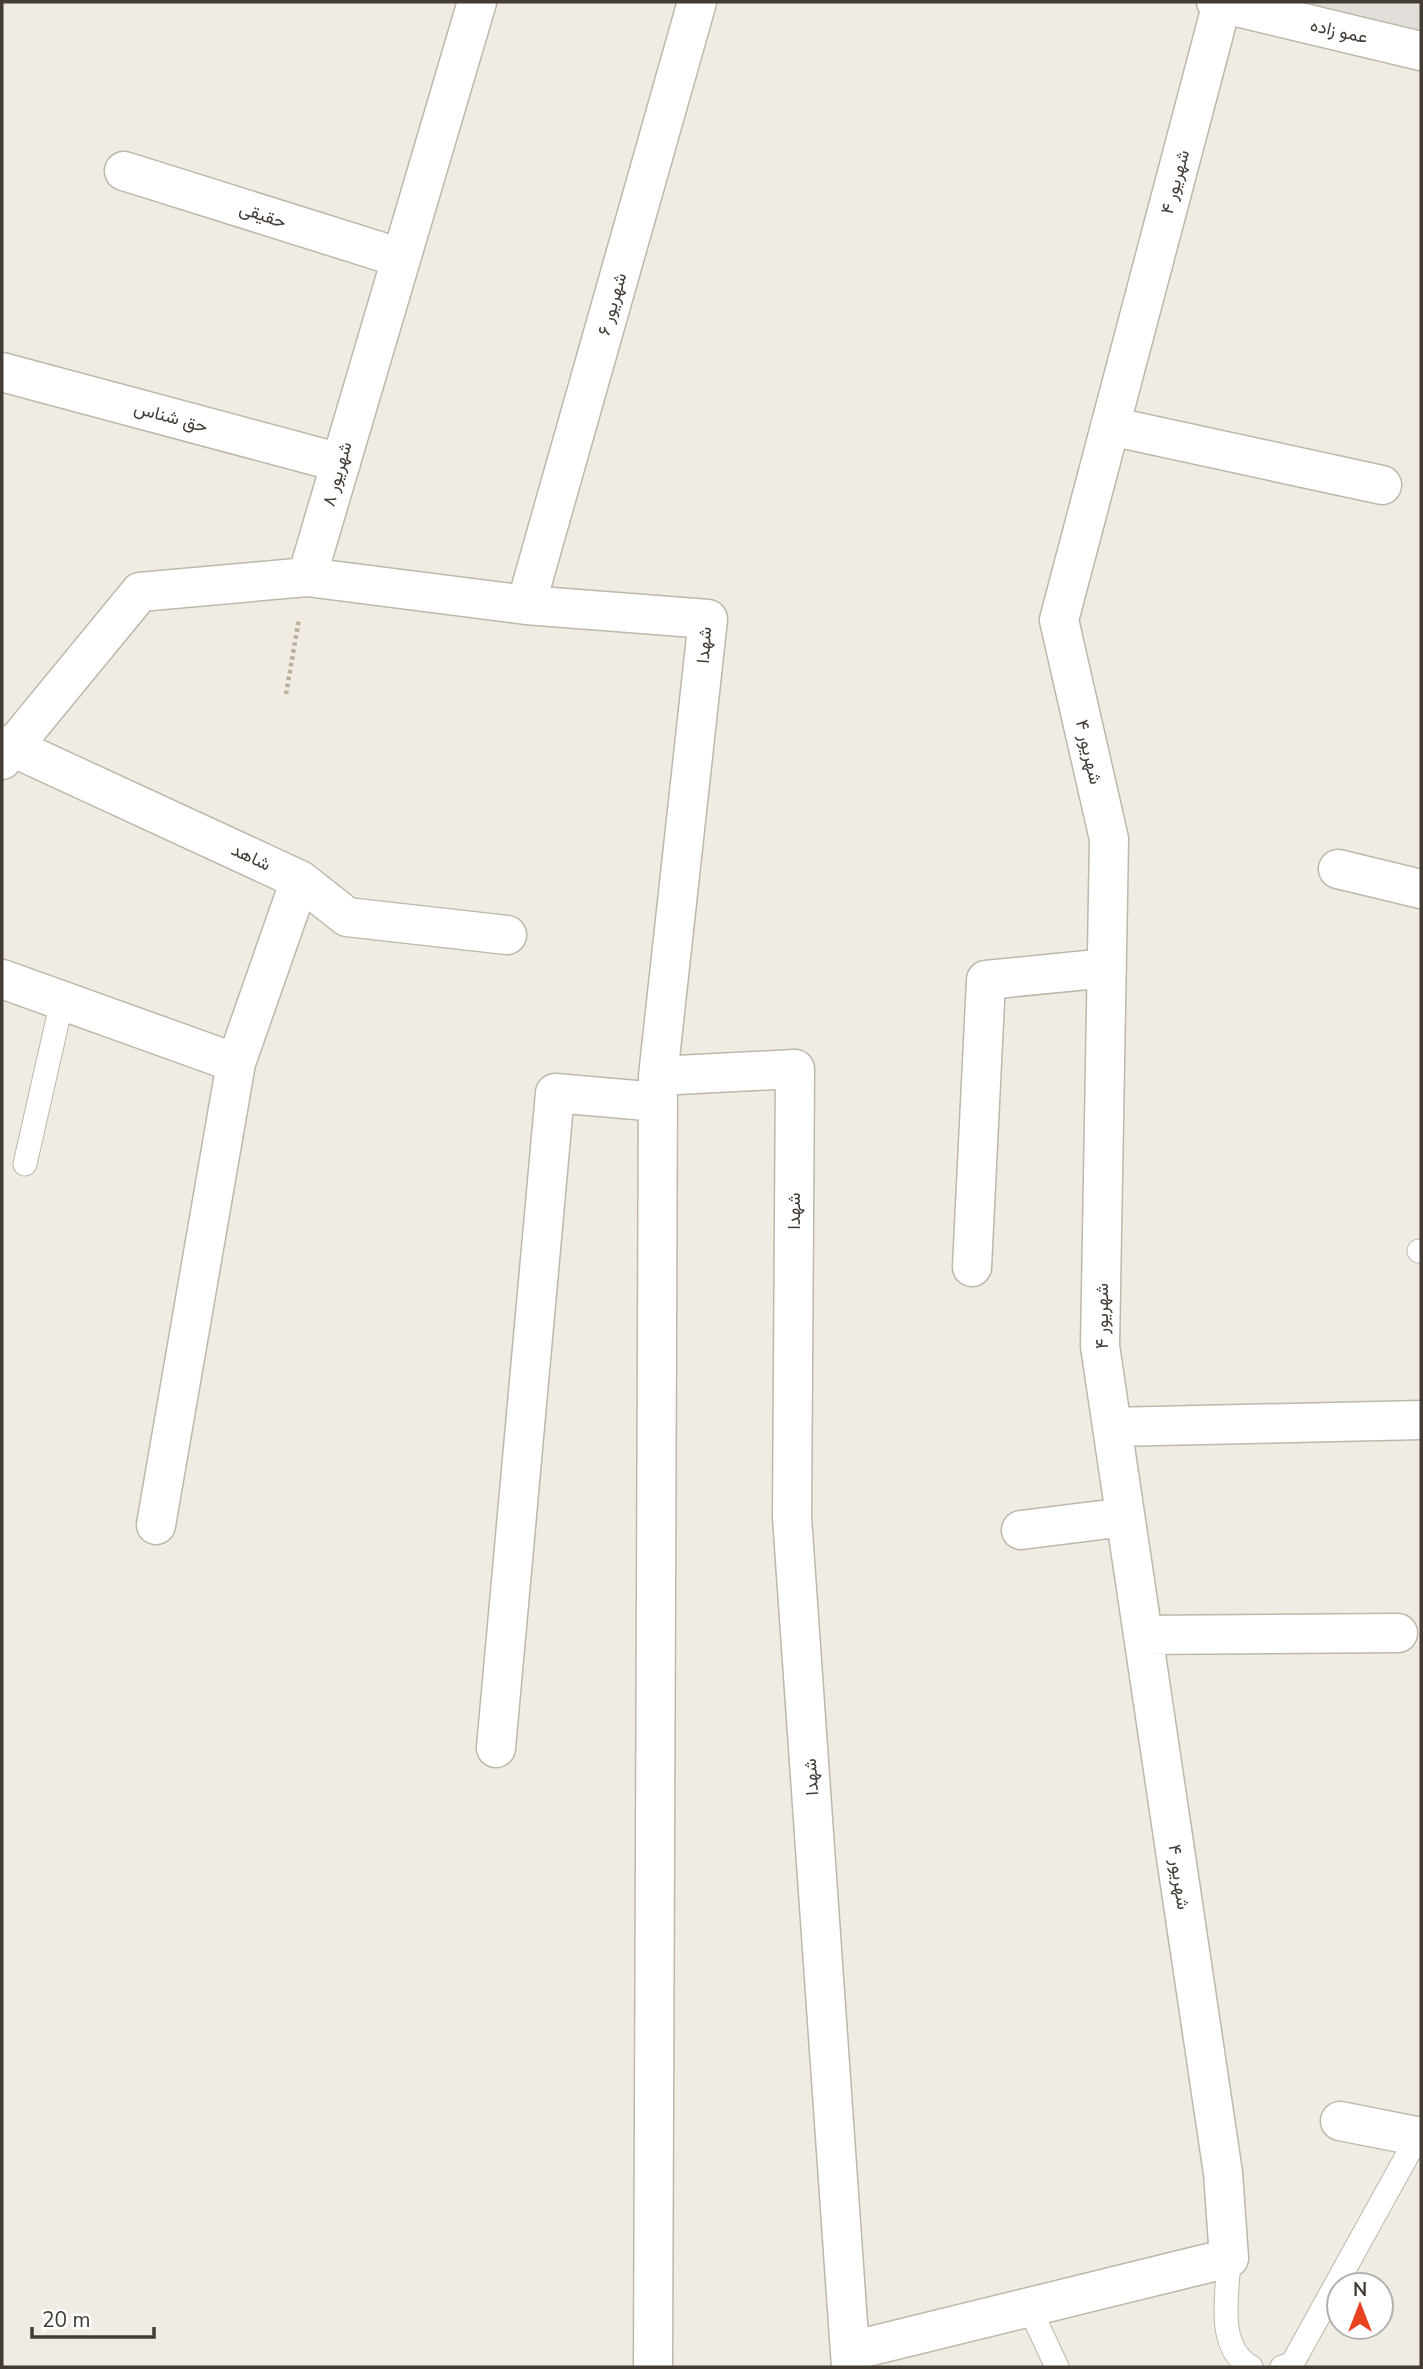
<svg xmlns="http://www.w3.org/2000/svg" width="1423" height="2369" font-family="'Nunito Sans',Vazirmatn,sans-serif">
<rect width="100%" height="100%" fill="#f0ece4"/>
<path fill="#e2ded9" d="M1267,2H1421V36Z"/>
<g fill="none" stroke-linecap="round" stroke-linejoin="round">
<defs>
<path id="service" d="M25,1164L62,1001
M1419,1251H1421
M1229,2258C1228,2293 1215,2347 1251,2367
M1029,2307L1057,2367
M1282,2367L1292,2364L1418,2136"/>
<path id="minor" d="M1216,2L1421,51
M124,171L401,258
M2,372L341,463
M1110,426L1382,485
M307,577L477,2
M526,605L697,2
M2,745L12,747L300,880L347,917L507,935
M2,760L140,592L307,577L526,605L708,619L658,1076L795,1069L792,1517L851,2367
M1338,869L1421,889
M2,979L236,1063
M972,1267L986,980L1107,968
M1112,1427L1421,1420
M156,1525L236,1063L300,880
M1021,1530L1125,1517
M1143,1635L1398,1633
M496,1748L555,1093L658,1102
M1340,2121L1421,2137
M851,2351L1229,2258L1223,2173L1100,1346L1109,839L1059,620L1222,3
M653,2367L658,1076"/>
</defs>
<use href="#service" stroke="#beb7aa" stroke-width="25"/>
<use href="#minor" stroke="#beb7aa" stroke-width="41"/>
<path stroke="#bbaf9a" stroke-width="4.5" stroke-dasharray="3.5 3.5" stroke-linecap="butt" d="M286,694L299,619"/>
<use href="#service" stroke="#fff" stroke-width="23"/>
<use href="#minor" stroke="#fff" stroke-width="38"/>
</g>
<g text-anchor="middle" stroke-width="5" stroke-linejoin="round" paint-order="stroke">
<g font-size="18" fill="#423c34" stroke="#fff">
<text transform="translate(1339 31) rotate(13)" y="6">عمو زاده</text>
<text transform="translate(1175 182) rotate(-75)" y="6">شهریور ۴</text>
<text transform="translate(263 215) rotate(18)" y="6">حقیقی</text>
<text transform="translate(612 304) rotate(-74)" y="6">شهریور ۶</text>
<text transform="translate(171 417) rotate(15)" y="6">حق شناس</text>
<text transform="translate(337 474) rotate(-74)" y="6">شهریور ۸</text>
<text transform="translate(704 645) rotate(-86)" y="6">شهدا</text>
<text transform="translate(1089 752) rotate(77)" y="6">شهریور ۴</text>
<text transform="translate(251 857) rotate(25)" y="6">شاهد</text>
<text transform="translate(794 1211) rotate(-90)" y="6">شهدا</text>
<text transform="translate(1102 1316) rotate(-90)" y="6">شهریور ۴</text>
<text transform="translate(811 1777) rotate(-94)" y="6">شهدا</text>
<text transform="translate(1179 1877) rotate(82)" y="6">شهریور ۴</text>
</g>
</g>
<rect width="1423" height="2369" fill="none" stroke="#423c34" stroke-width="7"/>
<g transform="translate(1360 2306)"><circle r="33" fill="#ffffff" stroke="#b3b1ae" stroke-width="2"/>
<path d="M0-5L12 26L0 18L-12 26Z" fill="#e94022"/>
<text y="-10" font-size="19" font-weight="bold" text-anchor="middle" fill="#423c34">N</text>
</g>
<path d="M32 2327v10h122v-10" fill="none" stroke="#423c34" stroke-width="3.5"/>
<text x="42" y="2327" font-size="21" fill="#423c34" stroke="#ffffff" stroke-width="5" paint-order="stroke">20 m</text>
</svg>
